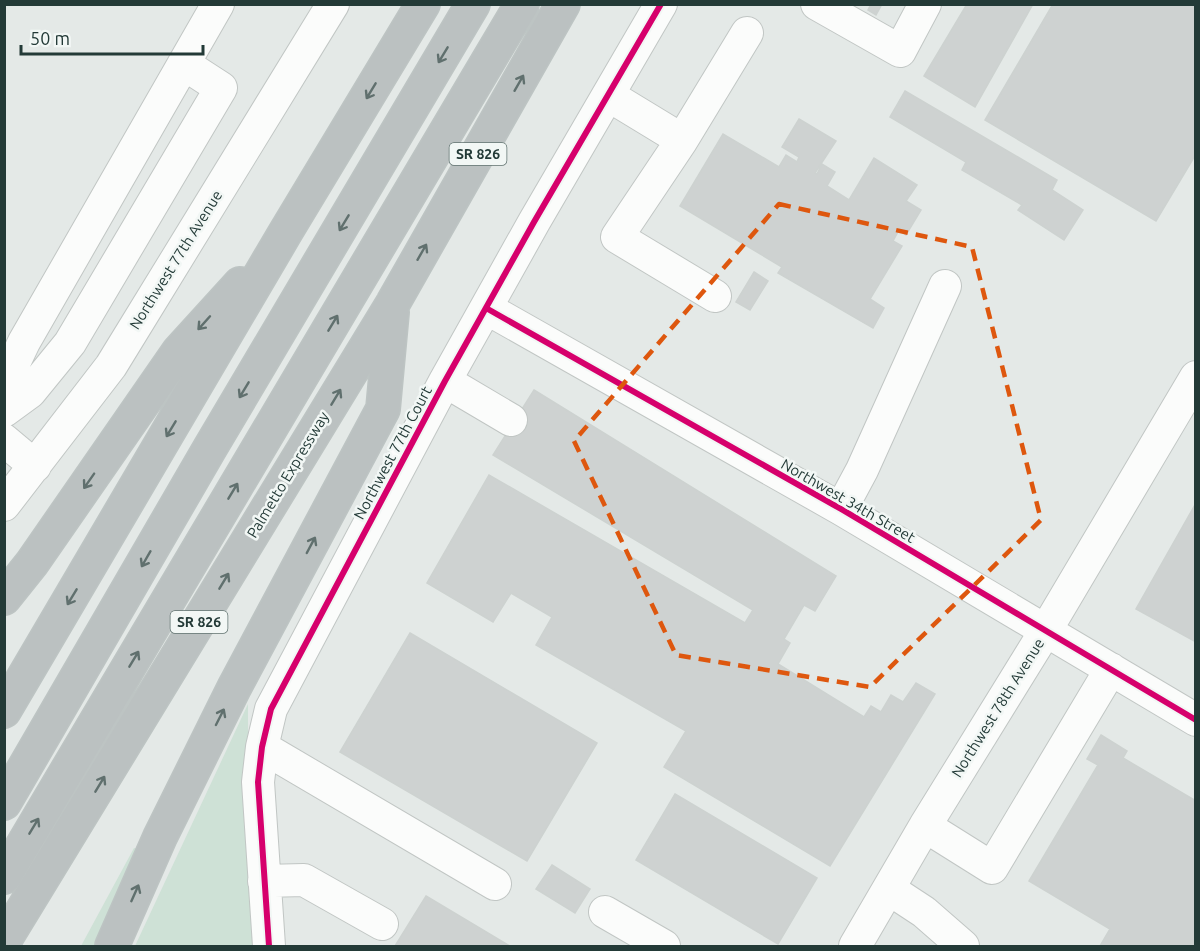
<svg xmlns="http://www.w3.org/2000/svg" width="1200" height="951" font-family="Ubuntu,sans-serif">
<rect width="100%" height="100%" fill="#e4e9e7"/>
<path fill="#cee1d6" d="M248,704V876L254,946H135Z
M134,848L145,850L95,946H81Z"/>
<path fill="#ced2d1" stroke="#cdd2d0" stroke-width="1.5" d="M871,4H882L876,15L868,10Z
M967,4H1033L975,107L924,76Z
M1053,4H1196V154L1156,221L985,120Z
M905,91L1057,180L1052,190L1083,210L1064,240L1018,210L1022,205L962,170L966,162L890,117Z
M799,119L836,141L815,173L817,174L822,164L835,172L827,186L849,200L874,158L917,185L906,201L921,210L906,235L899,230L893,241L902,246L870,299L884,308L873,328L778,273L782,267L680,206L723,134L779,167L786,155L797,162L799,157L782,147Z
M754,272L768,281L750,310L736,302Z
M534,390L836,576L815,611L804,605L784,639L790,643L778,664L864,717L871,706L881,712L891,695L903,702L916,683L935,694L830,866L664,767L686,731L536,645L552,617L511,593L493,622L427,583L489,475L745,623L753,610L493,455Z
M1196,503V642L1136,609Z
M410,633L597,743L527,861L340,752Z
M1101,735L1127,751L1123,758L1196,801V946H1100L1110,929L1029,881L1098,765L1087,759Z
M675,794L817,878L778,944L636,860Z
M552,865L590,889L575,913L536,889Z
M426,896L510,946H395Z"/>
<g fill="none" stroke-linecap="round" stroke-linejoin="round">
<defs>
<path id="minor" d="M817,4L900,51L925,4
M608,95L682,140L617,237L715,296
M682,140L747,33
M486,308L841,509L1196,720
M445,381L511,420
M4,384L24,342L218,4
M4,411L30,392L70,343L221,88L184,64
M4,440L35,466
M4,505L111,366L333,4
M841,509L862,470L945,286
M262,747L495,884
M925,826L992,868L1111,669
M264,881L304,880L382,924
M889,889L924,912L963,946
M605,912L664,946
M269,946L258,782L262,747L271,709L445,381L534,222L661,4
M855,946L925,826L1046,630L1196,377"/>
<path id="highway" d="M4,598L32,563L179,351L240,284
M4,711L285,233L423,4
M4,803L210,448L473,4
M4,877L522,4
M4,941L393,303L563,4
M112,946L160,837L234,688L383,409L392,312"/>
</defs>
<use href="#minor" stroke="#c1c6c4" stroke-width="34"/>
<use href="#highway" stroke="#bdc4c3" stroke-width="36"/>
<use href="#minor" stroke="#fbfcfb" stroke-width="32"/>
<use href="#highway" stroke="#bbc1c1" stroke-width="33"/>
<defs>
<path id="cycleway" d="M486,308L841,509L1196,720
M269,946L258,782L262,747L271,709L445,381L534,222L661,4"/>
</defs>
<use href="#cycleway" stroke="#f2f7f5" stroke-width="10"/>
<use href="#cycleway" stroke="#d6006c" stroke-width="6"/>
</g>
<defs><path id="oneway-shaft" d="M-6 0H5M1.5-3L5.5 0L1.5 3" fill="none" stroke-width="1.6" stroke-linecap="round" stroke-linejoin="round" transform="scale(1.5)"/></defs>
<g stroke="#60706e">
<use href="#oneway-shaft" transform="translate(443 55) rotate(121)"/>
<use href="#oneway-shaft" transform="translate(519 83) rotate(-60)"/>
<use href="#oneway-shaft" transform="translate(371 91) rotate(121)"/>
<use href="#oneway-shaft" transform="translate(344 223) rotate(121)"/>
<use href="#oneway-shaft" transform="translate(422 252) rotate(-60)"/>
<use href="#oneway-shaft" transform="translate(204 323) rotate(132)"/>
<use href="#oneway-shaft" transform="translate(333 323) rotate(-59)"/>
<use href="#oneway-shaft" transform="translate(244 390) rotate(121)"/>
<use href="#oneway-shaft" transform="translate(336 397) rotate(-59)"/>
<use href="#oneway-shaft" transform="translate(171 429) rotate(121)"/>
<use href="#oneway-shaft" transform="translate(89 481) rotate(125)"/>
<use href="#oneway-shaft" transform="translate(233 491) rotate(-59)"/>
<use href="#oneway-shaft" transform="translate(311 545) rotate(-62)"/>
<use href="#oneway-shaft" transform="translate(146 559) rotate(120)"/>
<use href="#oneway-shaft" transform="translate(224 581) rotate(-59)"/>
<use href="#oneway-shaft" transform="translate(72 597) rotate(121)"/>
<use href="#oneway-shaft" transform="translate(134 659) rotate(-59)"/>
<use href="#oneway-shaft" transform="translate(220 717) rotate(-63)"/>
<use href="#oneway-shaft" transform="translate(100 784) rotate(-59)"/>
<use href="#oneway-shaft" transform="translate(34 826) rotate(-59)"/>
<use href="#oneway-shaft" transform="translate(135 893) rotate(-66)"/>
</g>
<path fill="none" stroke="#de570e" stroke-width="4.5" stroke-dasharray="12 8" stroke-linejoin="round" d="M779,204L972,247L1041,520L870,687L676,655L574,441Z"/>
<g text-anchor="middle" stroke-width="5" stroke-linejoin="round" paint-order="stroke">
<g fill="#f2f7f5" stroke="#617370" stroke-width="1.5">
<rect x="449.5" y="143" width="57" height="22" rx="4.5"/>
<rect x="170.5" y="611" width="57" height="22" rx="4.5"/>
</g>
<g font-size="14" font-weight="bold" fill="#233a37">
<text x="478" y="159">SR 826</text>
<text x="199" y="627">SR 826</text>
</g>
<g font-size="15" fill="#233a37" stroke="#f2f7f5">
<text transform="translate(176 260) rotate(-58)" y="5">Northwest 77th Avenue</text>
<text transform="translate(393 453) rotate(-62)" y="5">Northwest 77th Court</text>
<text transform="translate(288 475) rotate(-59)" y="5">Palmetto Expressway</text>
<text transform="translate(848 501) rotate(30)" y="5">Northwest 34th Street</text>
<text transform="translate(998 708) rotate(-58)" y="5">Northwest 78th Avenue</text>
</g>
</g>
<rect width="1200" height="951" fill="none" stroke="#233a37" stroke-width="12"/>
<path d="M21 45v9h182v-9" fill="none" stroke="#233a37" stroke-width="3"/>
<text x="30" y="45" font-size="18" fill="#233a37" stroke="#f2f7f5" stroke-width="4.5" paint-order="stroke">50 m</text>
</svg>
